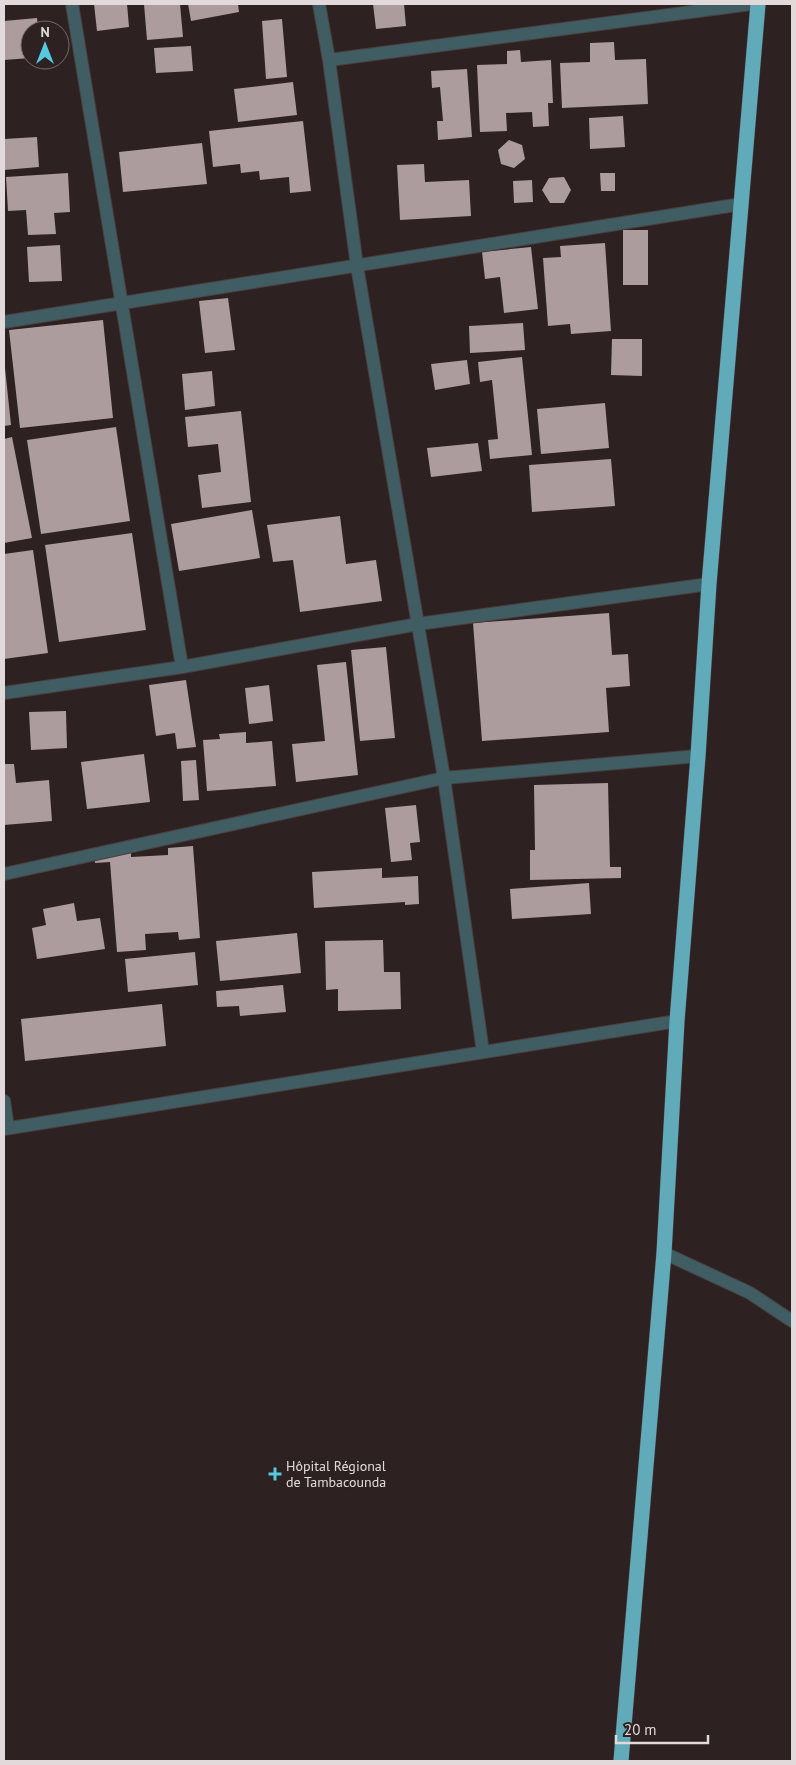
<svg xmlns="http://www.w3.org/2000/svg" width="796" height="1765" font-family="'PT Sans',sans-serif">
<rect width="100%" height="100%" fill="#2d2121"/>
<path fill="#ac9c9d" d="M94,4H127L129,27L97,31Z
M144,4H180L183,37L147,40Z
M188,4H238L239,12L191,21Z
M373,4H404L406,26L376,29Z
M37,18L38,30H30V58L4,60V21Z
M282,19L287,77L266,79L262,21Z
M614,42L615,60L646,59L648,104L562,108L560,63L590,62V43Z
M191,46L193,71L156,73L154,48Z
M520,50L521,62L551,60L553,103H548L549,126L533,127L532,112L506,113L507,131L480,132L477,65L507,64V51Z
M467,69L472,137L438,140L437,121H443L440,87L432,88L431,71Z
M293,82L297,115L238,122L234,89Z
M623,116L625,147L590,149L589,118Z
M303,121L311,191L290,193L289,177L260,180L259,171L241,173L240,164L213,167L209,131Z
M37,137L39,167L4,170V139Z
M509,140L522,145L525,159L514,168L501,164L498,150Z
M202,143L207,184L123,192L119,152Z
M424,164L425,182L469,180L471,216L400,220L397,165Z
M68,173L70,212L54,213L56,234L28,235L26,210L8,211L6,177Z
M600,173H615V191H601Z
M564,177L571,190L564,203H550L542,190L549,178Z
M532,180L533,202L514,203L513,181Z
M623,230H648V285H623Z
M605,243L611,331L571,334L570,324L548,326L543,258L561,257L560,246Z
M60,245L62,281L29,282L27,247Z
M531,247L538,309L504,313L500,277L485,279L482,252Z
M228,298L235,350L205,353L199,301Z
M103,320L113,418L20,428L9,330Z
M523,323L525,350L470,353L469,326Z
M612,339H642V376L611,375Z
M522,357L532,455L490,459L488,440L498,439L492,380L480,382L478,362Z
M467,360L470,384L435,390L431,364Z
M4,368H5L11,425L4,426Z
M212,371L215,406L185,410L182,374Z
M605,403L609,448L541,454L537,409Z
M241,411L251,502L202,508L198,475L221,472L218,444L188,447L185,417Z
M116,427L130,521L41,534L27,440Z
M12,437L32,538L4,543V439Z
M478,443L482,471L431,477L427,448Z
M611,459L615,506L532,512L529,465Z
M252,510L260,558L179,571L171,524Z
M340,516L346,564L376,560L382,601L300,612L293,560L273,562L267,525Z
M132,533L146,630L59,642L45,545Z
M33,550L48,653L4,659V554Z
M609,613L612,655L628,654L630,686L606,688L609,732L482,741L473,623Z
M386,647L395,738L360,741L351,650Z
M346,662L358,775L296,782L292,744L325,741L317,665Z
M186,680L196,747L177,749L175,733L156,736L149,685Z
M269,685L273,721L249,724L245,688Z
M66,711L67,748L31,750L29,712Z
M246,732V743L272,741L276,786L207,791L203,740L220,739L219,734Z
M144,754L150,802L87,809L81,762Z
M196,760L199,800L183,801L181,761Z
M4,764H14L16,783L49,780L52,821L4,825Z
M608,783L610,867H621V878L530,880V850H535L534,785Z
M416,805L420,842L410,843L412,860L391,862L385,808Z
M193,846L200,938L179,940L178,932L145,934L146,950L117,952L110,862L95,863L94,850L131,847V857L168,855V848Z
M382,868V878L418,876L419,904L405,905V902L314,908L312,872Z
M589,883L591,914L512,919L510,889Z
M74,903L77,921L100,918L105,949L37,959L32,928L46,925L43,909Z
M297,933L301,973L220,981L216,941Z
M383,940L384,972H400L401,1009L338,1011V989L326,990L325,941Z
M195,952L198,985L128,992L125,959Z
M283,985L286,1012L240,1016L239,1006L217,1007L216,991Z
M162,1004L166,1046L25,1061L21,1019Z"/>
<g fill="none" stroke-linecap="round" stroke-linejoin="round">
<defs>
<path id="street" d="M72,4L182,667
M319,4L329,60L357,266L444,778L483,1052
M329,60L751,4
M4,322L741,204
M4,693L182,667L418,624L709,584
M4,874L444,778L698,756
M4,1101L8,1128
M4,1129L677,1021
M664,1253L750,1293L792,1321"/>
<path id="highway" d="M621,1761L664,1253L677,1021L698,756L709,584L758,4"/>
</defs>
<use href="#street" stroke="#4a3f3f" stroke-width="14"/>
<use href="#highway" stroke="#4a3f3f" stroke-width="16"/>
<use href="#street" stroke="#405d63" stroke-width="12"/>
<use href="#highway" stroke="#60aaba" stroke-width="15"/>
</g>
<path fill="#56c9e0" stroke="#2d2121" stroke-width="2" d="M272.5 1466.5h5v5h5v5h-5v5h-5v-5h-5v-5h5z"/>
<g text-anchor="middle" stroke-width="5" stroke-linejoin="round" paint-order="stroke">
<g font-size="14" fill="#e2dada" stroke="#2d2121" text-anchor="start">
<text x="286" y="1471">Hôpital Régional<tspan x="286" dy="16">de Tambacounda</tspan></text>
</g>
</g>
<rect width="796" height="1765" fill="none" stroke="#e2dada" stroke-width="10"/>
<g transform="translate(45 45)"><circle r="24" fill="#2d2121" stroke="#756b6b"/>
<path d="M0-4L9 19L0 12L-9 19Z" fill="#56c9e0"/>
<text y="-8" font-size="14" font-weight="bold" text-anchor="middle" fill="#e2dada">N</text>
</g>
<path d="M616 1735v8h92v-8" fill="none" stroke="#e2dada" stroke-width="2.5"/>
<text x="624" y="1735" font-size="15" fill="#e2dada" stroke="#2d2121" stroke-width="4" paint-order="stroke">20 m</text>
</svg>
